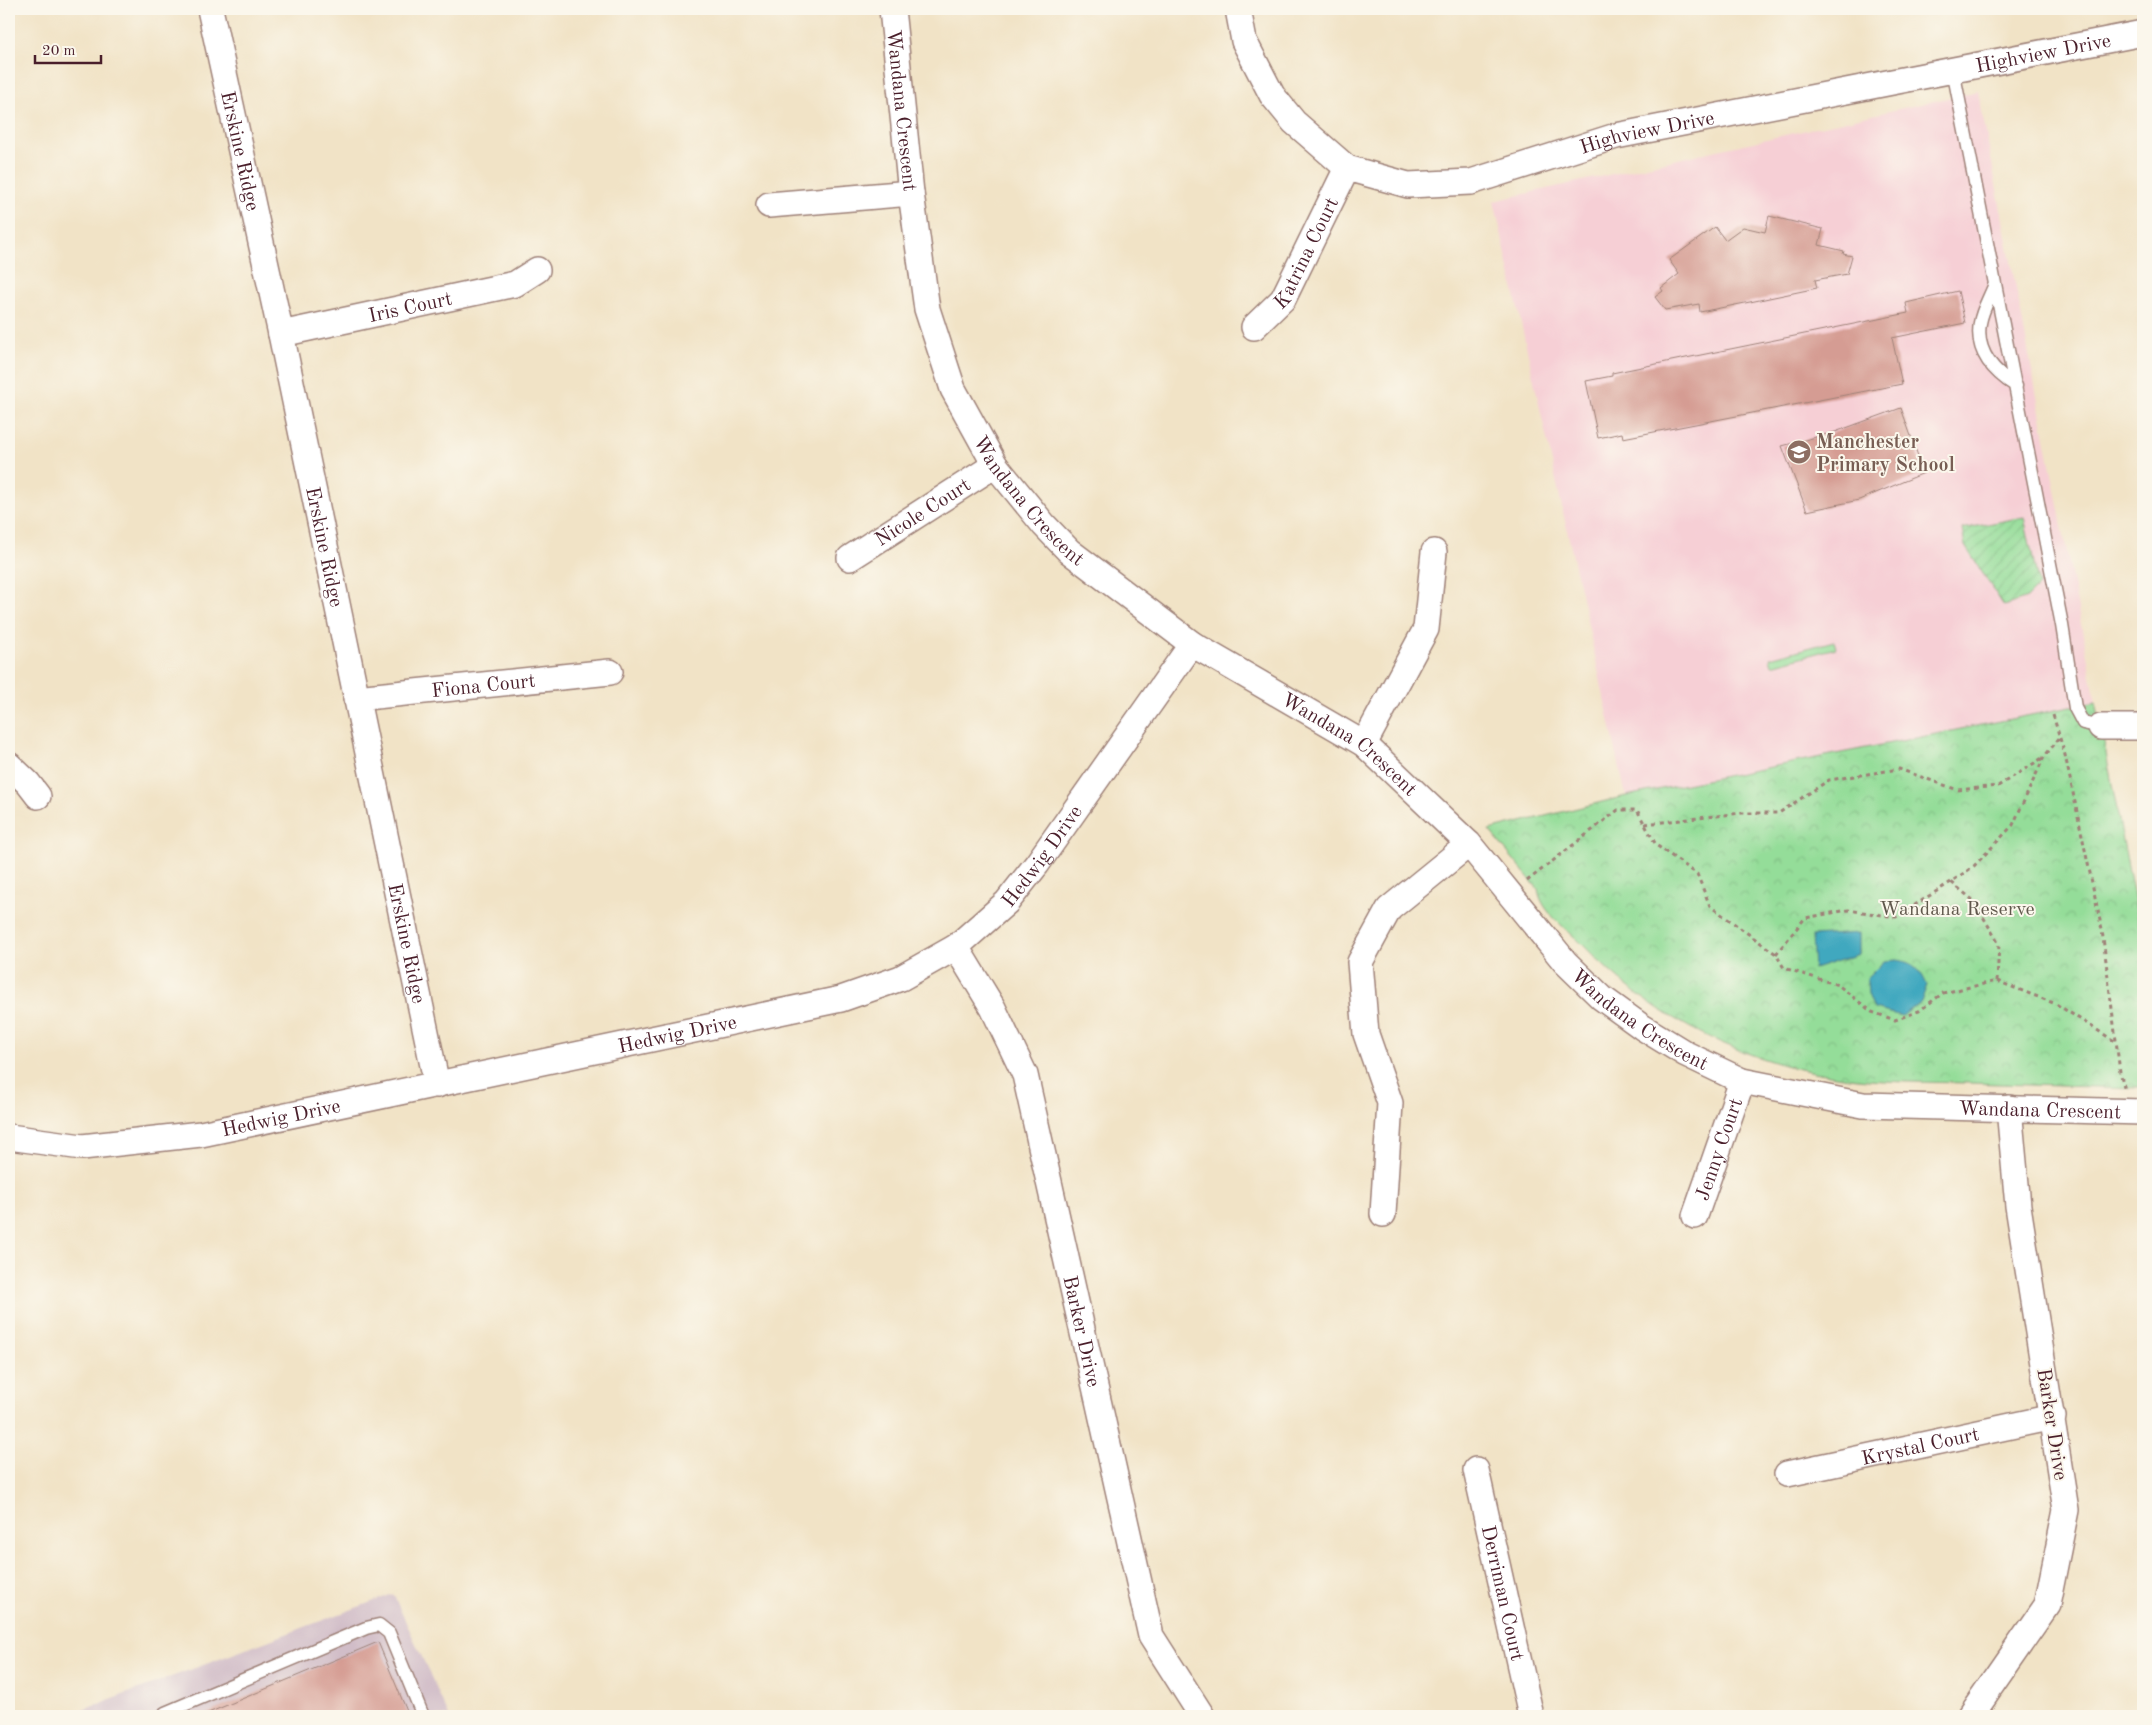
<svg xmlns="http://www.w3.org/2000/svg" width="2152" height="1725" font-family="'Old Standard TT',serif">
<defs>
<pattern id="park-crowns" width="20" height="18" patternUnits="userSpaceOnUse" patternTransform="scale(1.25)"><rect width="20" height="18" fill="#94dd99"/><path d="M2 6a3 3 0 1 1 6 0M12 15a3 3 0 1 1 6 0" fill="none" stroke="#81bd84"/></pattern>
<pattern id="garden-furrows" width="10" height="10" patternUnits="userSpaceOnUse" patternTransform="scale(1.25)"><rect width="10" height="10" fill="#94dd99"/><path d="M-1 1l2-2M0 10L10 0M9 11l2-2" fill="none" stroke="#81bd84"/></pattern>
</defs>
<rect width="100%" height="100%" fill="#fbf7ec"/>
<filter id="ink" filterUnits="userSpaceOnUse"><feTurbulence type="fractalNoise" baseFrequency=".02" numOctaves="2"/><feDisplacementMap in="SourceGraphic" scale="10" xChannelSelector="R" yChannelSelector="G"/><feConvolveMatrix kernelMatrix="1 2 1 2 8 2 1 2 1" color-interpolation-filters="sRGB"/></filter>
<filter id="wash" filterUnits="userSpaceOnUse"><feTurbulence type="fractalNoise" baseFrequency=".0096" numOctaves="4" result="noise"/><feDisplacementMap in="SourceGraphic" scale="20" xChannelSelector="R" yChannelSelector="G"/><feGaussianBlur stdDeviation="1.12" result="paint"/><feColorMatrix in="noise" values="0 0 0 0 0 0 0 0 0 0 0 0 0 0 0 0 0 1.4 0 .05"/><feComposite in="paint" operator="in"/></filter>
<g filter="url(#wash)">
<rect width="100%" height="100%" fill="#f1e3c6"/>
<path fill="#f6cfd5" d="M1978,91L2096,702L1626,796L1494,201Z"/>
<path fill="#d1bdc8" d="M393,1594L449,1716H67Z"/>
<path fill="#94dd99" stroke="#6f7e62" d="M1834,641L1836,648L1772,665L1770,658Z"/>
<path fill="url(#park-crowns)" stroke="#6f7e62" d="M2096,702L2143,943V1088C2085,1087 2028,1085 1970,1083C1930,1082 1889,1083 1849,1078C1749,1065 1654,1021 1585,947C1569,930 1541,913 1538,889L1489,830L1626,796Z"/>
<path fill="url(#garden-furrows)" stroke="#6f7e62" d="M2024,517L2039,586L2027,598L2004,606L1965,546L1962,529Z"/>
<path fill="#3fa8bf" stroke="#446475" d="M1859,933V954L1814,969L1812,936Z
M1898,960C1914,963 1920,969 1927,985L1921,1002L1902,1016L1874,1009L1868,994L1867,978L1884,961Z"/>
<g id="blocks">
<path fill="#d59c93" d="M1769,216L1823,229L1819,245L1844,251L1843,254L1852,256L1847,274L1815,280L1817,288L1750,302L1700,312L1699,304L1665,310L1655,297L1663,291L1661,288L1679,274L1669,260L1715,227L1725,240L1743,227L1765,232Z
M1958,291L1965,323L1892,338L1902,384L1623,438L1622,433L1598,438L1586,381L1612,376V373L1908,313L1906,303Z
M1901,408L1924,473L1859,500L1807,511L1782,446L1835,432Z
M378,1642L409,1716H201Z"/>
</g>
</g>
<g filter="url(#ink)">
<use href="#blocks" fill-opacity="0" stroke="#9e8178" stroke-width="1"/>
<g fill="none" stroke-linecap="round" stroke-linejoin="round">
<defs>
<path id="lane" d="M1953,70L2062,625L2075,708L2083,723L2101,727
M1995,284C1990,297 1982,310 1980,323C1975,352 1994,372 2016,386
M164,1716L165,1713L366,1628L379,1625L389,1633L423,1716"/>
<g id="street">
<path id="s1" d="M210,9L281,334L437,1085"/>
<path id="s2" d="M892,9L911,193L927,309L953,389L995,465L1044,525L1069,551L1192,644L1364,744L1469,844L1565,962L1602,998L1642,1027L1686,1054L1742,1081L1863,1105L2143,1112"/>
<path id="s3" d="M1238,9L1244,41L1272,95L1294,122L1347,168L1408,185L1471,182L1616,136L2143,33"/>
<path d="M769,205L911,193"/>
<path id="s4" d="M1254,327L1283,299L1347,168"/>
<path id="s5" d="M281,334L515,284L537,270"/>
<path id="s6" d="M850,558L995,465"/>
<path id="s7" d="M356,698L610,672"/>
<path d="M2101,727H2143"/>
<path d="M1364,744L1426,629L1434,552"/>
<path d="M9,765L28,783L38,796"/>
<path id="s8" d="M956,947L993,1008L1025,1075L1151,1636L1202,1716"/>
<path id="s9" d="M9,1137L82,1147L201,1134L841,999L901,978L956,947L1007,902L1037,864L1192,644"/>
<path d="M1383,1214L1390,1103L1366,1034L1360,962L1389,909L1469,844"/>
<path id="s10" d="M1695,1216L1742,1081"/>
<path id="s11" d="M1476,1470L1531,1716"/>
<path id="s12" d="M1787,1474L2053,1417"/>
<path d="M1970,1716L2047,1605L2066,1510L2018,1206L2009,1108"/>
</g>
</defs>
<use href="#lane" stroke="#9e8178" stroke-width="15"/>
<use href="#street" stroke="#9e8178" stroke-width="28"/>
<path stroke="#9e8178" stroke-width="3" stroke-dasharray="4 4" stroke-linecap="butt" d="M2053,715L2065,755L2102,930L2120,1072L2125,1090
M1645,824L1742,813H1779L1829,780L1899,769L1958,790L1998,786L2044,757
M1527,881L1618,810H1637L1656,845L1697,874L1710,906L1776,954L1784,968L1838,985L1872,1012L1895,1020L1919,1011L1943,993L1997,981L2056,1004L2116,1042
M1776,954L1805,918L1848,910L1896,917L1951,882
M1997,981L1999,944L1974,901L1951,882L1974,866L2013,825L2044,757L2060,737"/>
<use href="#lane" stroke="#fff" stroke-width="12"/>
<use href="#street" stroke="#fff" stroke-width="25"/>
</g>
</g>
<defs>
<symbol id="school-disc" viewBox="-11 -11 22 22"><circle r="9.5" fill="#8d6e63" stroke="#fbf7ec"/><path d="M0-5L7-2L0 1L-7-2ZM-4 1L0 2.5L4 1V4Q0 6-4 4Z" fill="#fff"/></symbol>
</defs>
<g fill-rule="evenodd">
<use href="#school-disc" x="1785" y="438" width="28" height="28"/>
</g>
<g text-anchor="middle" stroke-width="4" stroke-linejoin="round" paint-order="stroke">
<g font-size="20" fill="#4a1f2b" stroke="#fbf7ec">
<text dy="7" stroke="none"><textPath href="#s3" startOffset="912">Highview Drive</textPath></text>
<text dy="7" stroke="none"><textPath href="#s2" startOffset="102">Wandana Crescent</textPath></text>
<text dy="7" stroke="none"><textPath href="#s3" startOffset="508">Highview Drive</textPath></text>
<text dy="7" stroke="none"><textPath href="#s1" startOffset="145">Erskine Ridge</textPath></text>
<text dy="7" stroke="none"><textPath href="#s4" startOffset="92">Katrina Court</textPath></text>
<text dy="7" stroke="none"><textPath href="#s5" startOffset="132">Iris Court</textPath></text>
<text dy="7" stroke="none"><textPath href="#s2" startOffset="522">Wandana Crescent</textPath></text>
<text dy="7" stroke="none"><textPath href="#s6" startOffset="86">Nicole Court</textPath></text>
<text dy="7" stroke="none"><textPath href="#s1" startOffset="550">Erskine Ridge</textPath></text>
<text dy="7" stroke="none"><textPath href="#s7" startOffset="128">Fiona Court</textPath></text>
<text dy="7" stroke="none"><textPath href="#s2" startOffset="928">Wandana Crescent</textPath></text>
<text dy="7" stroke="none"><textPath href="#s9" startOffset="1100">Hedwig Drive</textPath></text>
<text dy="7" stroke="none"><textPath href="#s1" startOffset="955">Erskine Ridge</textPath></text>
<text dy="7" stroke="none"><textPath href="#s2" startOffset="1332">Wandana Crescent</textPath></text>
<text dy="7" stroke="none"><textPath href="#s9" startOffset="680">Hedwig Drive</textPath></text>
<text dy="7" stroke="none"><textPath href="#s2" startOffset="1752">Wandana Crescent</textPath></text>
<text dy="7" stroke="none"><textPath href="#s9" startOffset="275">Hedwig Drive</textPath></text>
<text dy="7" stroke="none"><textPath href="#s10" startOffset="71">Jenny Court</textPath></text>
<text dy="7" stroke="none"><textPath href="#s8" startOffset="408">Barker Drive</textPath></text>
<text transform="translate(2053 1424) rotate(81)" y="7">Barker Drive</text>
<text dy="7" stroke="none"><textPath href="#s12" startOffset="136">Krystal Court</textPath></text>
<text dy="7" stroke="none"><textPath href="#s11" startOffset="126">Derriman Court</textPath></text>
</g>
<g font-size="20" font-weight="bold" fill="#785e54" stroke="#fbf7ec" text-anchor="start">
<text x="1816" y="448">Manchester<tspan x="1816" dy="23">Primary School</tspan></text>
</g>
<g font-size="20" fill="#60584c" stroke="#fbf7ec">
<text x="1957" y="915">Wandana Reserve</text>
</g>
</g>
<rect width="2152" height="1725" fill="none" stroke="#fbf7ec" stroke-width="30"/>
<path d="M35 55v8h66v-8" fill="none" stroke="#4a1f2b" stroke-width="2.5"/>
<text x="42" y="55" font-size="15" fill="#4a1f2b" stroke="#fbf7ec" stroke-width="4" paint-order="stroke">20 m</text>
</svg>
